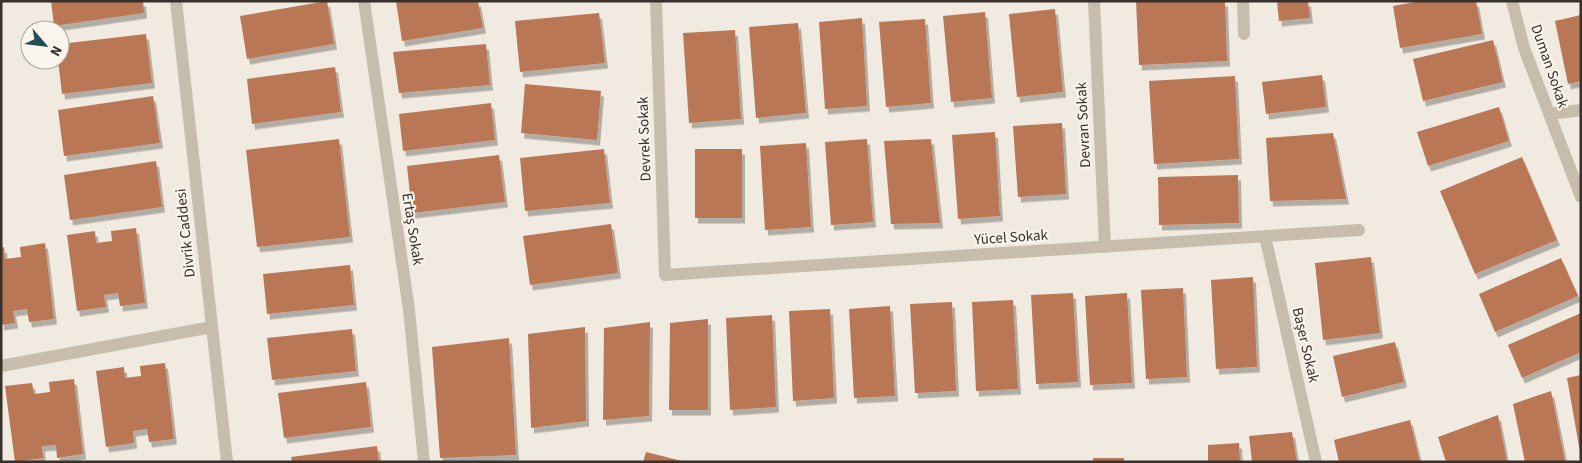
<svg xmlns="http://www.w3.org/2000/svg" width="1582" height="463" font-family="'Source Sans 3',sans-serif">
<defs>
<filter id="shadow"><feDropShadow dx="3" dy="5.5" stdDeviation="0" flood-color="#0004"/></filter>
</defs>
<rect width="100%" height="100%" fill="#f1eae0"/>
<path fill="#ba7755" filter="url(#shadow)" d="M51,1H143L144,13L54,26Z
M327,1L334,44L247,59L240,16Z
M396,1H478L483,28L402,41Z
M1136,1H1225L1227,61L1139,65Z
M1277,1H1308L1310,18L1279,21Z
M1421,1H1476L1482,34L1400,48L1393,6Z
M1055,9L1063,92L1017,97L1009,14Z
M985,12L992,98L951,102L943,16Z
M599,13L605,63L520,72L515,21Z
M1581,15V81L1568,84L1555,21Z
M862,18L867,106L825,109L819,22Z
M925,19L931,103L886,107L879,22Z
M798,23L806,113L756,118L749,27Z
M735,30L741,119L689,123L683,33Z
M146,34L152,83L62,94L58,60L60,44Z
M1493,40L1503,82L1423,101L1413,59Z
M486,44L490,85L399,93L393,52Z
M335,67L341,112L252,124L247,79Z
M1322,75L1326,107L1266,114L1262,82Z
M1235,76L1239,159L1154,164L1149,81Z
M525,84L601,91L597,140L521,133Z
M153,96L160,143L64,156L58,110Z
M491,103L495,140L403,151L399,114Z
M1499,107L1509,141L1428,166L1417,132Z
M1062,123L1066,194L1018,197L1013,126Z
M995,132L1000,216L958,219L952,135Z
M1333,133L1346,199L1270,201L1266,138Z
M339,139L350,237L257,247L246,150Z
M867,139L873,222L831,225L825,142Z
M931,139L940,223L891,224L884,141Z
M806,143L811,227L765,230L760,146Z
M604,149L610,203L525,211L520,158Z
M695,149H742V218H695Z
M499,155L505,202L412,213L407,166Z
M1522,157L1557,240L1475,274L1440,191Z
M156,161L162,207L70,220L64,175Z
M1238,175L1239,223L1159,225L1158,177Z
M611,224L618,273L530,285L523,236Z
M136,228L145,303L120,306L118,293L104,295L106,307L77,311L67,235L95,231L96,243L112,241L111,231Z
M45,243L54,319L29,322L27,309L13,311L15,323L1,325V248L4,247L5,259L21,257L20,247Z
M1371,257L1380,333L1323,340L1315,263Z
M1561,258L1578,296L1495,332L1479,294Z
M350,265L354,305L267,314L263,274Z
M1253,277L1257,367L1216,369L1211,280Z
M1183,288L1187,377L1146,379L1141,290Z
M1073,293L1078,382L1036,384L1031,295Z
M1127,293L1132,383L1090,385L1085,296Z
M1013,300L1018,389L976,391L972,302Z
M952,302L956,391L915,393L910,304Z
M890,306L895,396L854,398L849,309Z
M830,309L834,398L793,401L789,311Z
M1581,313V352L1522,378L1508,345Z
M772,315L776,407L730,410L726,318Z
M708,319V410H669L670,323Z
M650,322L649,416L603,420L604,328Z
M585,327L586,421L531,428L528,334Z
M352,329L356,371L272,380L267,338Z
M509,338L516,455L440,458L432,347Z
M1395,342L1404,382L1342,397L1333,356Z
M165,363L174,439L149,442L147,429L133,431L134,443L106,447L96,371L124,367L125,378L141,376L140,366Z
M1581,375V452H1580L1567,378Z
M74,379L83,454L57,458L56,445L42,446L43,458L15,462L5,386L32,383L34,394L50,392L49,382Z
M366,382L371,427L284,438L278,393Z
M1551,391L1565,461L1525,462L1513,404Z
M1498,415L1507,462H1446L1438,437Z
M1410,420L1420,462H1339L1334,440Z
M1292,432L1297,462H1252L1249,436Z
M1239,443L1240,462H1208V445Z
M377,446L379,462H292L291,457Z
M646,452L682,461V462H643Z
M1093,458H1124V462H1093Z"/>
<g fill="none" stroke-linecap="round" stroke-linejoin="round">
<path stroke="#c8bcad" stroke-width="12" d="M364,1L409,310L424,462
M656,1L665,275L1359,230
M1094,1L1105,247
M1243,1L1244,34
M1512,1L1524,48L1581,197
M1550,114L1581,110
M1265,236L1316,462
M1,366L212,327"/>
<path stroke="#c8bcad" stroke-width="12" d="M176,1L227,462"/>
</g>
<g text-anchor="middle" stroke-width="4" stroke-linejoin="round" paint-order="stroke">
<g font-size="15" fill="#37302b" stroke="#f9f4ec">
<text transform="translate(1550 66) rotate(71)" y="5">Duman Sokak</text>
<text transform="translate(1083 125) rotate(-93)" y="5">Devran Sokak</text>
<text transform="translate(644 139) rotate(-92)" y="5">Devrek Sokak</text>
<text transform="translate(413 229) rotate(81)" y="5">Ertaş Sokak</text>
<text transform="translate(185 233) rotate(-96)" y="5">Divrik Caddesi</text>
<text transform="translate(1011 237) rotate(-4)" y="5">Yücel Sokak</text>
<text transform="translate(1306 345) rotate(77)" y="5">Başer Sokak</text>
</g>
</g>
<rect width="1582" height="463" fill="none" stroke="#37302b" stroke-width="5"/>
<g transform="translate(45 45) rotate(118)"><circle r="24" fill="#f9f4ec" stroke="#aba69f"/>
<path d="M0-4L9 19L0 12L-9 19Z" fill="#244d55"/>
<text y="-8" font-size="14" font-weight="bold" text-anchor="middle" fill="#37302b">N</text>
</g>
</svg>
